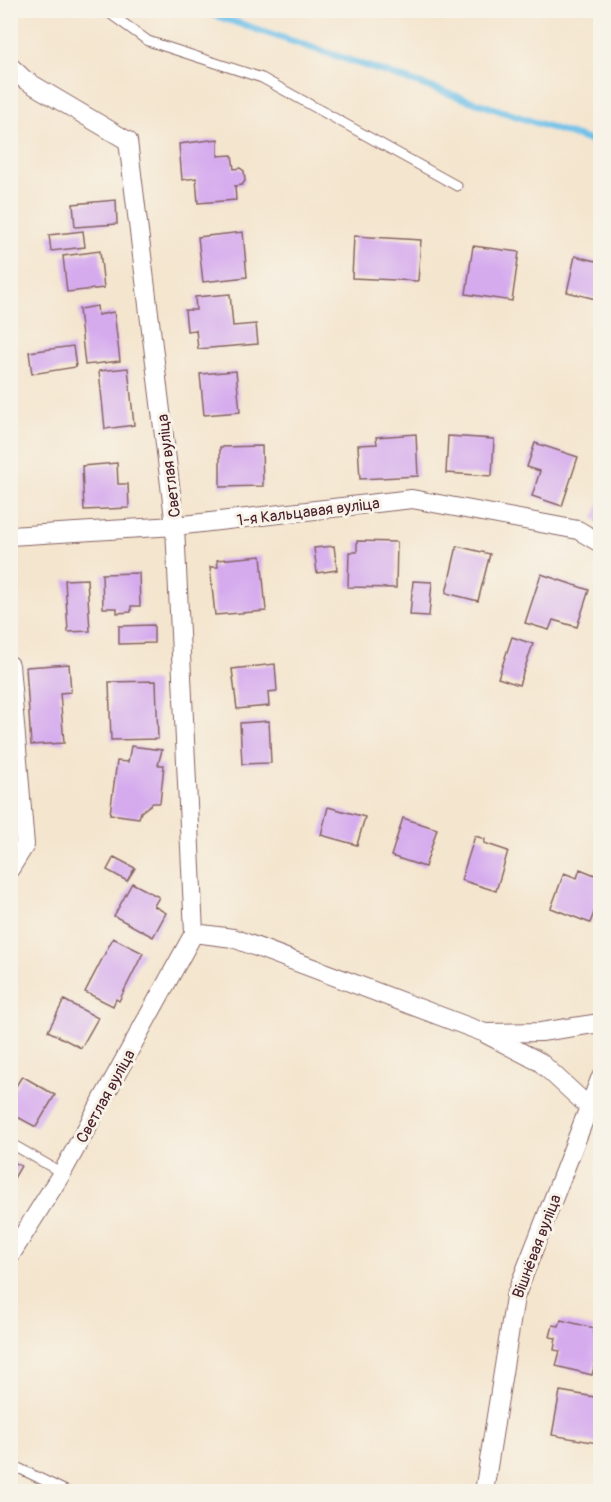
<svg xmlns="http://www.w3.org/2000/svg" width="611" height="1502" font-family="Pangolin,sans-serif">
<rect width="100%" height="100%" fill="#f7f3e8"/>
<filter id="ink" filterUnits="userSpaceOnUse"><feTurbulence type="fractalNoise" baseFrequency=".0167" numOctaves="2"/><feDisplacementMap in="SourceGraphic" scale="12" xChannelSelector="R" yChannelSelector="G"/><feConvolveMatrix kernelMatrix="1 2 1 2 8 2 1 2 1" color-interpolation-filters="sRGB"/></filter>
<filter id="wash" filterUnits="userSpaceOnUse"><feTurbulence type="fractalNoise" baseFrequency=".008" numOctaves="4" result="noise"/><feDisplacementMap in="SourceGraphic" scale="24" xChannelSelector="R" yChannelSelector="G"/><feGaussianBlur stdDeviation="1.35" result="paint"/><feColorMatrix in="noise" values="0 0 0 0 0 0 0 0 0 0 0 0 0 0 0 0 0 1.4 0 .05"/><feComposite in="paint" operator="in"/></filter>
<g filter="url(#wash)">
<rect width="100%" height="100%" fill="#f4e5ce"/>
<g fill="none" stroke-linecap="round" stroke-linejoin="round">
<path stroke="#6dc0e9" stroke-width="7" d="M199,10L600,144"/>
</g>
<g id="blocks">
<path fill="#d5abee" d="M218,139V156L232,155L234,169L240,168L244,171L245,181L242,185L235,186L236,200L198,203L196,178L182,180L179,144Z
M116,200L117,224L75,227L73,204Z
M83,231L85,247L51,251L49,235Z
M243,232L247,277L203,282L198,237Z
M354,236L421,240L418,281L352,278Z
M473,246L519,252L512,301L466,294Z
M100,251L104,288L67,292L63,256Z
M575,256L600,262V300L567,292Z
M230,294L233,326L256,324L258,344L198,349L196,330L187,331L185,310H196L195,297Z
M97,306L98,315L114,312L120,361L85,365L79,309Z
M73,346L76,367L32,374L29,352Z
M128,368L134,425L105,429L99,371Z
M236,371L240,412L204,415L200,374Z
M416,434L418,476L360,479L358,445L377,444L376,437Z
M448,436L494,439L492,476L446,473Z
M535,443L578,457L562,506L532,496L540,471L527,467Z
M262,446L263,486L220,487V447Z
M117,463L118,484H128L129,508L84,510L82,466Z
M600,501V522L593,519Z
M357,541L397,542L396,588L348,587L349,552H357Z
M334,546L337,570L317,573L314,548Z
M457,546L490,554L478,601L446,593Z
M261,556L266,611L215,615L210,567H218L217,560Z
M139,573L140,606H131V612L117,613V608H103L102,574Z
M541,574L589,590L577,627L553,620L549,630L525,623Z
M87,579L90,631L68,632L65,580Z
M413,581L432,582L429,616L410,615Z
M154,625V643L119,644V626Z
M512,637L533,644L519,685L498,678Z
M69,664L71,692L60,693L64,743L31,745L26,667Z
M275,664L277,691L268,692L269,706L237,709L232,669Z
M156,681L158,739L111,740L109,682Z
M269,721L271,763L242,764L240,723Z
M131,746L162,750L158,765H164L160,803H153L141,812L139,818L110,814L117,761L128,762Z
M328,807L365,817L357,845L321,835Z
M403,818L437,829L425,867L391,856Z
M475,836L485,839L484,843L508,851L496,891L461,880Z
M114,857L135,868L127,881L107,870Z
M580,869L600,877V897L590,923L551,908L564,873L577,878Z
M132,883L159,897L154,906L166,913L153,937L114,916Z
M113,938L143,953L119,1001L116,999L113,1006L85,992Z
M64,1000L98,1018L81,1048L48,1031Z
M22,1076L55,1095L36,1127L10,1113V1096Z
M10,1160L21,1166L10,1185Z
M561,1320L594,1328L593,1333L600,1334V1352H598L592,1375L556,1366L560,1351L554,1350L556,1338L550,1337L553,1325L559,1326Z
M560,1391L600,1398V1426L597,1443L552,1435Z"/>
</g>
</g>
<g filter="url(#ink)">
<use href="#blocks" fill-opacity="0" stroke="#866464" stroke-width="1.5"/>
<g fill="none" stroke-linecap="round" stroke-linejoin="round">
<defs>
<path id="lane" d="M105,10L148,41L262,78L457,186
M10,1143L62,1173
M10,1464L68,1492"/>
<path id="street" d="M10,66L25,80L128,141L175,526L194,933L62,1173L10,1256
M10,536L175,526L412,499L578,530L600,543
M10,665L25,845L10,869
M194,933L233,938L485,1033L541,1032L600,1023
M486,1034L540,1062L589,1107
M484,1492L515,1297L600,1079"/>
</defs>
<use href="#lane" stroke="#866464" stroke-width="11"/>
<use href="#street" stroke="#866464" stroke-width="20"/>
<use href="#lane" stroke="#fff" stroke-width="9"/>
<use href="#street" stroke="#fff" stroke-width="18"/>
</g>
</g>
<g text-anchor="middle" stroke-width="6" stroke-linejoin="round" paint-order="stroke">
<g font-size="16" fill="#4a1f2b" stroke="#f7f3e8">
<text transform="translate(168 466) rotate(-97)" y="6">Светлая вуліца</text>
<text transform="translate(308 511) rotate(-7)" y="6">1-я Кальцавая вуліца</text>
<text transform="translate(105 1096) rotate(-61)" y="6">Светлая вуліца</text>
<text transform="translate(536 1246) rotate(-69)" y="6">Вішнёвая вуліца</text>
</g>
</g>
<rect width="611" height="1502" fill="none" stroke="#f7f3e8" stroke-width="36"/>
</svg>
